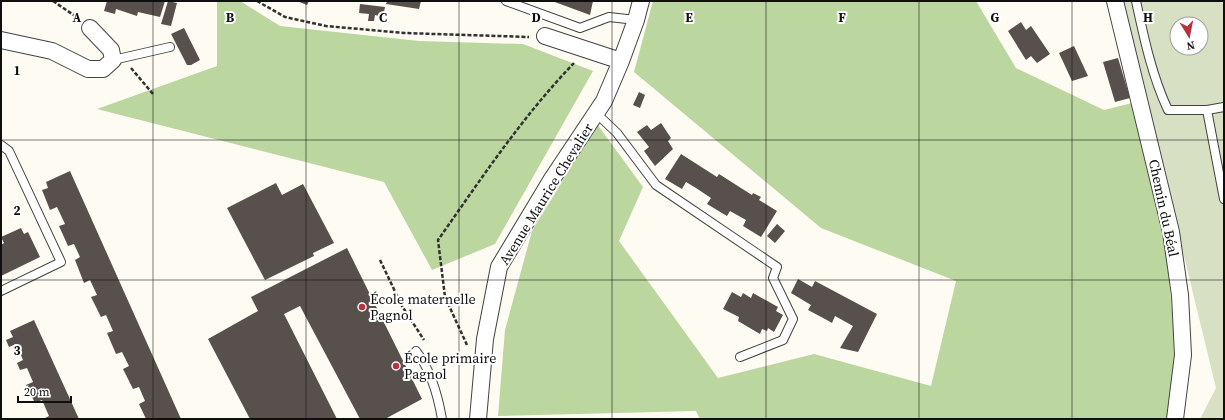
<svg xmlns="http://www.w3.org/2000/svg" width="1225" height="420" font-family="'Source Serif 4',serif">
<rect width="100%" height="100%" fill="#fefbf3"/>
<path fill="#bbd69f" d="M217,1H240L280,26L419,41L523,44L593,71L495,244L432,270L384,182L97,109L217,66Z
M653,1H976L1016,68L1104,110L1132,103C1155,185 1173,270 1174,355C1174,376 1170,398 1169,419H700L696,411L498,416L505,330L532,231L597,124L643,187L619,241L718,378L814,354L931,386L956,281L821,228L634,72Z"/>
<path fill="#d8e0c4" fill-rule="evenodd" d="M1122,1H1224V419H1200L1216,388ZM1177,24H1201V48H1177Z"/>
<path fill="#57504d" d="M107,1H165L160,17L138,12L137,16L116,9L115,14L104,11Z
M168,1L177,3L171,26L161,24Z
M297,1H309L307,5Z
M387,1H421L419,9L386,4Z
M552,1H593L590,15Z
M360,4L385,7L383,17L375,15L374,21H368L369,14L359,13Z
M1021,22L1026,30L1031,26L1050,54L1037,63L1031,56L1026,60L1008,31Z
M184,28L200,60L191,65H187L171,34Z
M1074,46L1088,76L1072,81L1059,53Z
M1118,58L1130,98L1115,102L1103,62Z
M639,92L645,95L640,108L633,105Z
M661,123L671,138L668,141L673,149L655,166L644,151L649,147L637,132L647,125L651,130Z
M681,154L717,177L719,174L752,195L753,193L761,197L759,200L777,211L761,237L743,226L746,220L730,211L727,216L707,204L711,198L696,188L686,182L682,189L665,179Z
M70,171L181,419H146L139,404L145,401L139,387L133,389L123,369L129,366L122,352L116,354L107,333L113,331L106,315L101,317L91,297L97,295L90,280L84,283L75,260L80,257L74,244L68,246L59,226L65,224L57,207L50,210L42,190L48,188L46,182Z
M276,183L282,195L303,184L334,243L313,253L314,256L265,280L227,208Z
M777,224L785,231L775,243L767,236Z
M21,228L24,234L28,232L40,257L1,276V245L4,243L1,237Z
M347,248L422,399L385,419H360L300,306L284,314L337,419H250L208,339L258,311L251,297Z
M798,279L812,287L815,281L877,314L858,352L840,348L853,326L835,316L832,323L825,319L808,310L811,305L791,293Z
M732,292L741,297L743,293L751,298L753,293L778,307L776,311L783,315L774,332L768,328L767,331L762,329L760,334L738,321L739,317L723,309Z
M34,320L79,419H43L49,416L42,400L35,403L26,385L33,382L27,368L20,370L17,363L23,360L16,344L9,347L6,340L13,337L10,331Z"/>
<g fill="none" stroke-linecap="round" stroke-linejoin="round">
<defs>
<path id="lane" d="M506,1L580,28L609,17L636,20
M1136,1C1144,38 1152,76 1168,110H1207
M113,60L170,47
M1224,107L1207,110L1224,199
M596,113L617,133L656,185L777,267L773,278L793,319L783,340L740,357
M1,145L9,151L61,262L1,291
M416,351C431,370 438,396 442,419"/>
<path id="street" d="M1115,1L1171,232L1180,295L1183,355L1175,419
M545,36L621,61
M1,40L52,51L88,69H103L113,60L111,50L90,28
M478,419L485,339L499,267L552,179L604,101L621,61L636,20L641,1"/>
</defs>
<use href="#lane" stroke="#424242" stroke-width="10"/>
<use href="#street" stroke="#424242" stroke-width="18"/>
<path stroke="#313131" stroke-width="2.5" stroke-dasharray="4 2" stroke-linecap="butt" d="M53,1L78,18
M257,1L285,17L326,26L404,33L529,37
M131,68L153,94
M380,260L402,306L424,340
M467,345L445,297L438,240C481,179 522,117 574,63"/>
<use href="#lane" stroke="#fff" stroke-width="8"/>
<use href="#street" stroke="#fff" stroke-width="16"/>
</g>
<path fill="none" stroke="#0f0f0f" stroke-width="1" stroke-opacity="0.55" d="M153,1V419M306,1V419M459,1V419M612,1V419M766,1V419M919,1V419M1072,1V419M1,140H1224M1,280H1224"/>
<g fill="#b5323f" stroke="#fff" stroke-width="1.5">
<circle cx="362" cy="307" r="4"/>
<circle cx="396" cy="366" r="4"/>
</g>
<g text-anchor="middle" stroke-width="4" stroke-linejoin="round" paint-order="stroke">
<g font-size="14" fill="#0f0f0f" stroke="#fff">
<text transform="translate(546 194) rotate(-58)" y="5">Avenue Maurice Chevalier</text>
<text transform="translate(1164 208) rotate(78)" y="5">Chemin du Béal</text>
</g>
<g font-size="14" fill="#0f0f0f" stroke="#fff" text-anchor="start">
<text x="370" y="304">École maternelle<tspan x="370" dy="16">Pagnol</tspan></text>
<text x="404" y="363">École primaire<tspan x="404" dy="16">Pagnol</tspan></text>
</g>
</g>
<g font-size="13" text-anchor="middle" font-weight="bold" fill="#0f0f0f" stroke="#fff" stroke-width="4" stroke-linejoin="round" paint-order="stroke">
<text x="77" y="22">A</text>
<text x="230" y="22">B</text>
<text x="383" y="22">C</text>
<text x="536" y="22">D</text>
<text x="689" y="22">E</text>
<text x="842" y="22">F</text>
<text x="995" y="22">G</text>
<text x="1148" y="22">H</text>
<text x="17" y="75">1</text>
<text x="17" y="215">2</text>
<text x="17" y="355">3</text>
</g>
<rect width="1225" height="420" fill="none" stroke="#0f0f0f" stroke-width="4"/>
<g transform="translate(1189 36) rotate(170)"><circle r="19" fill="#ffffff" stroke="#9f9f9f"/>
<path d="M0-3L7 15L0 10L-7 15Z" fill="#b5323f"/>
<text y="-6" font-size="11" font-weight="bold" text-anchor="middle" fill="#0f0f0f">N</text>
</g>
<path d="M18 396v6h53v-6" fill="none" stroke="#0f0f0f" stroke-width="2"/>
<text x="24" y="396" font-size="12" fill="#0f0f0f" stroke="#ffffff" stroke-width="3" paint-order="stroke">20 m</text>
</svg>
